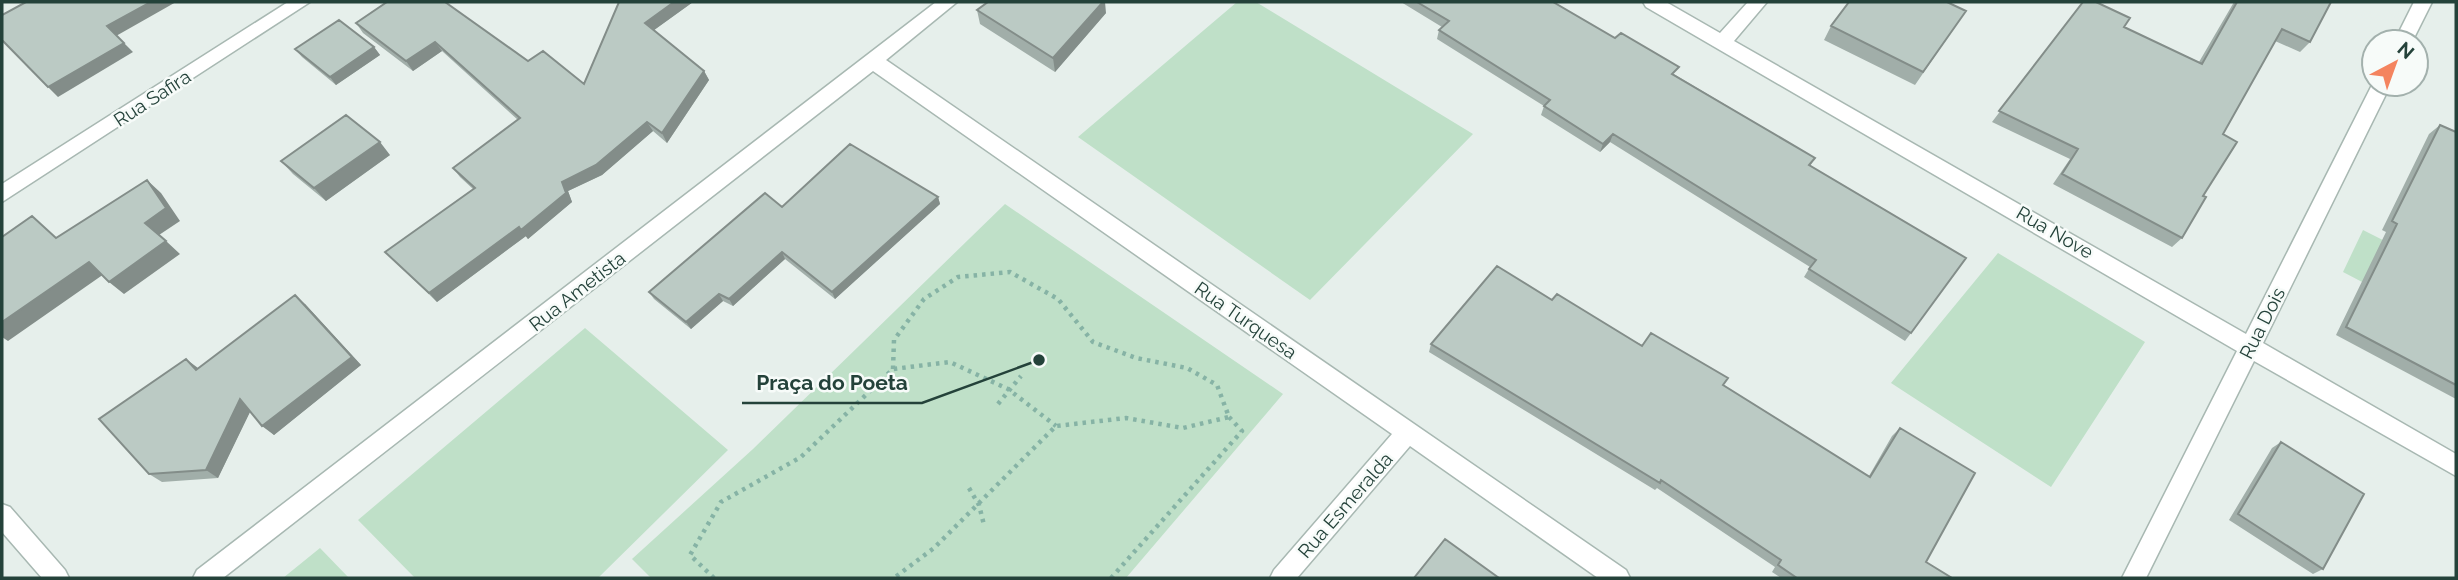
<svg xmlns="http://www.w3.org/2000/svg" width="2458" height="580" font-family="Raleway,sans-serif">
<rect width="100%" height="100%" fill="#e6efeb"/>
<path fill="#bfe0c8" d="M1237,2H1256L1473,134L1310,300L1078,137Z
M1005,204L1283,394L1126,578H651L632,559L753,449Z
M2363,230L2456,277V331L2343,272Z
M1998,253L2145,342L2051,487L1891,383Z
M585,328L728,450L598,578H415L358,520Z
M320,548L349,578H283Z"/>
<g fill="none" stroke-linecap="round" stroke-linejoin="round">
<defs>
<path id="minor" d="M288,2H310L2,202V184Z
M936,2H957L886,60L1626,570L1630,578H1598L1410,446L1297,578H1270L1274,570L1392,434L873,71L223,578H193L197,570Z
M1643,2H1666L1720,33L1748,2H1767L1734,41L2246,334L2374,81V84H2391L2263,343L2456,454V476L2254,361L2146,578H2122L2237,351L1646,7Z
M2414,2H2432L2412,42H2394Z
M2,504L10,507L65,570L69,578H42L2,532Z"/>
</defs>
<use href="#minor" stroke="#a8b8b2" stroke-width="3"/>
<path stroke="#86b3a5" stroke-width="4.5" stroke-dasharray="3.5 5" stroke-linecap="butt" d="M893,369L894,340L924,299L958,277L1010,272L1058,299L1093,342L1136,358L1187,368L1217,385L1229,417L1183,428L1126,418L1056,426L934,548L894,578
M998,404L1021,376
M969,488L979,505L984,525
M714,578L690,555L721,502L801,457L893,369L950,362L1008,389L1056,426
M1111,578L1242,431L1229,417"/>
<use href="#minor" fill="#fff" fill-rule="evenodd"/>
</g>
<path fill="#a1aea9" d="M386,2H445L528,61L584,84L619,2H693L654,30L704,71L709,80L667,143L653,131L602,175L568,191L572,202L528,239L526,236L437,302L385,252L473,189L460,177L453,168L518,120L442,51L413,71L363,33L356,23Z
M1401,2H1553L1815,158L1810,166L1911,333L1905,341L1804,277L1810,267L1610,142L1600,152L1541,115L1544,106L1437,39L1439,30L1442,27Z
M2083,2L2124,27L2199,62L2234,2H2331L2310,42L2300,52L2275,41L2223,134L2203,196L2182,238L2172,247L2053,184L2070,159L1992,122Z
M977,10L1106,13L1055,72L980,24Z
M1957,24L1915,85L1824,40L1831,26Z
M374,47L380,55L336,85L302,57L295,49Z
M2440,125L2456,132V399L2336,335L2386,232L2382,230L2429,134Z
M390,155L326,201L293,174L281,161Z
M938,197L940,204L835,299L785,259L733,306L723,301L691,329L654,299L649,292L782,207Z
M1552,300L1723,385L1869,476L1892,436L1900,428L1926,562L1952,578H1781L1772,572L1775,567L1657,488L1655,490L1429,352L1431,344Z
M305,304L361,365L274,435L250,411L218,478L162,482L149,474L198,368Z
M2281,442L2323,569L2313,574L2229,520L2272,448Z"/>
<path fill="#838d89" d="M151,2H176L116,36L107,26Z
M674,2H693L650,33L645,23Z
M1103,2H1105L1106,13L1055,72L1053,58Z
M435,42L442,51L413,71L406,61Z
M124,43L133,52L58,97L48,87Z
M374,47L380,55L336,85L330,77Z
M704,71L709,80L667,143L662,133Z
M647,122L653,131L602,175L568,191L572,202L528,239L521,230L562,182Z
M1613,134L1610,142L1600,152L1603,144Z
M380,142L390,155L326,201L314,188Z
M147,180L161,193L180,221L159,235L145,223Z
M938,197L940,204L835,299L832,292Z
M519,227L526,236L437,302L429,293Z
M166,241L180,254L124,294L109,282Z
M782,252L785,259L733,306L729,299Z
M89,262L104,274L8,341L2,337V322Z
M719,294L723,301L691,329L686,322Z
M295,295L305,304L361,365L274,435L262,426Z
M186,359L198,368L207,379L196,370Z
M240,399L252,408L218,478L206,470Z"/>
<path fill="#bbcac4" stroke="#838d89" stroke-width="2" d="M26,2H151L107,26L124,43L48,87L2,40V15Z
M387,2H445L528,61L543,51L584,84L619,2H674L645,23L704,71L662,133L647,122L596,165L562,182L566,193L521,230L519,227L429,293L385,252L475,188L453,168L520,118L435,42L406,61L356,23Z
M988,2H1103L1053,58L977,10Z
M1417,2H1553L1615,38L1621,33L1679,67L1672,74L1815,158L1809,165L1966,258L1911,333L1809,269L1816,260L1613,134L1603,144L1544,106L1550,100L1439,30L1449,21Z
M1849,2H1947L1966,11L1923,72L1831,26Z
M2083,2H2096L2130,18L2124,27L2202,64L2237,2H2331L2310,42L2282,29L2223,134L2237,142L2203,196L2206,197L2182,238L2062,174L2078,149L1999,111Z
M339,20L374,47L330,77L295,49Z
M346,115L380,142L314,188L281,161Z
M2440,125L2456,132V385L2346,327L2397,224L2392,221Z
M850,144L938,197L832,292L782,252L729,299L719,294L686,322L649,292L765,193L782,207Z
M147,180L166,208L145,223L166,241L109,282L89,262L2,322V237L32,216L56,238Z
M1497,266L1552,300L1557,294L1642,346L1651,333L1728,378L1723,385L1870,477L1900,428L1975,473L1926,562L1952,578H1797L1778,565L1781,560L1661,480L1660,483L1431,344Z
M295,295L352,357L262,426L240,399L206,470L149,474L99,419L186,359L196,370Z
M2281,442L2364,494L2323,569L2238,514Z
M1445,539L1499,578H1414Z"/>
<g text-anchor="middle" stroke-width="5" stroke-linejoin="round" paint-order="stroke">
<g font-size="19" fill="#24423a" stroke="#f7fbf9">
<text transform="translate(152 98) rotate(-33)" y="7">Rua Safira</text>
<text transform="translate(2055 232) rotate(30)" y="7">Rua Nove</text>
<text transform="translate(577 291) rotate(-38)" y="7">Rua Ametista</text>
<text transform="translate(1246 320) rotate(35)" y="7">Rua Turquesa</text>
<text transform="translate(2262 323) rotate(-63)" y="7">Rua Dois</text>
<text transform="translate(1345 505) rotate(-49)" y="7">Rua Esmeralda</text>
</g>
</g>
<path fill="none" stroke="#24423a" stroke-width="2.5" d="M1039 360L922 403H742"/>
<circle fill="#24423a" stroke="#f7fbf9" stroke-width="2.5" cx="1039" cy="360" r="7"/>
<g font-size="21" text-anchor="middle" font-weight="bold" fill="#24423a" stroke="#f7fbf9" stroke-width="5" stroke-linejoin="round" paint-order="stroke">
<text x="832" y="390">Praça do Poeta</text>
</g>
<rect width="2458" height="580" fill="none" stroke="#24423a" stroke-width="7"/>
<g transform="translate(2395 63) rotate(41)"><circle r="33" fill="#f7fbf9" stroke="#a3b1ad" stroke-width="2"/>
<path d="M0-5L12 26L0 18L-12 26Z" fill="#f4845f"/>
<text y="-10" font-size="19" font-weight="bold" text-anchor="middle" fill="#24423a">N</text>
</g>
</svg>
